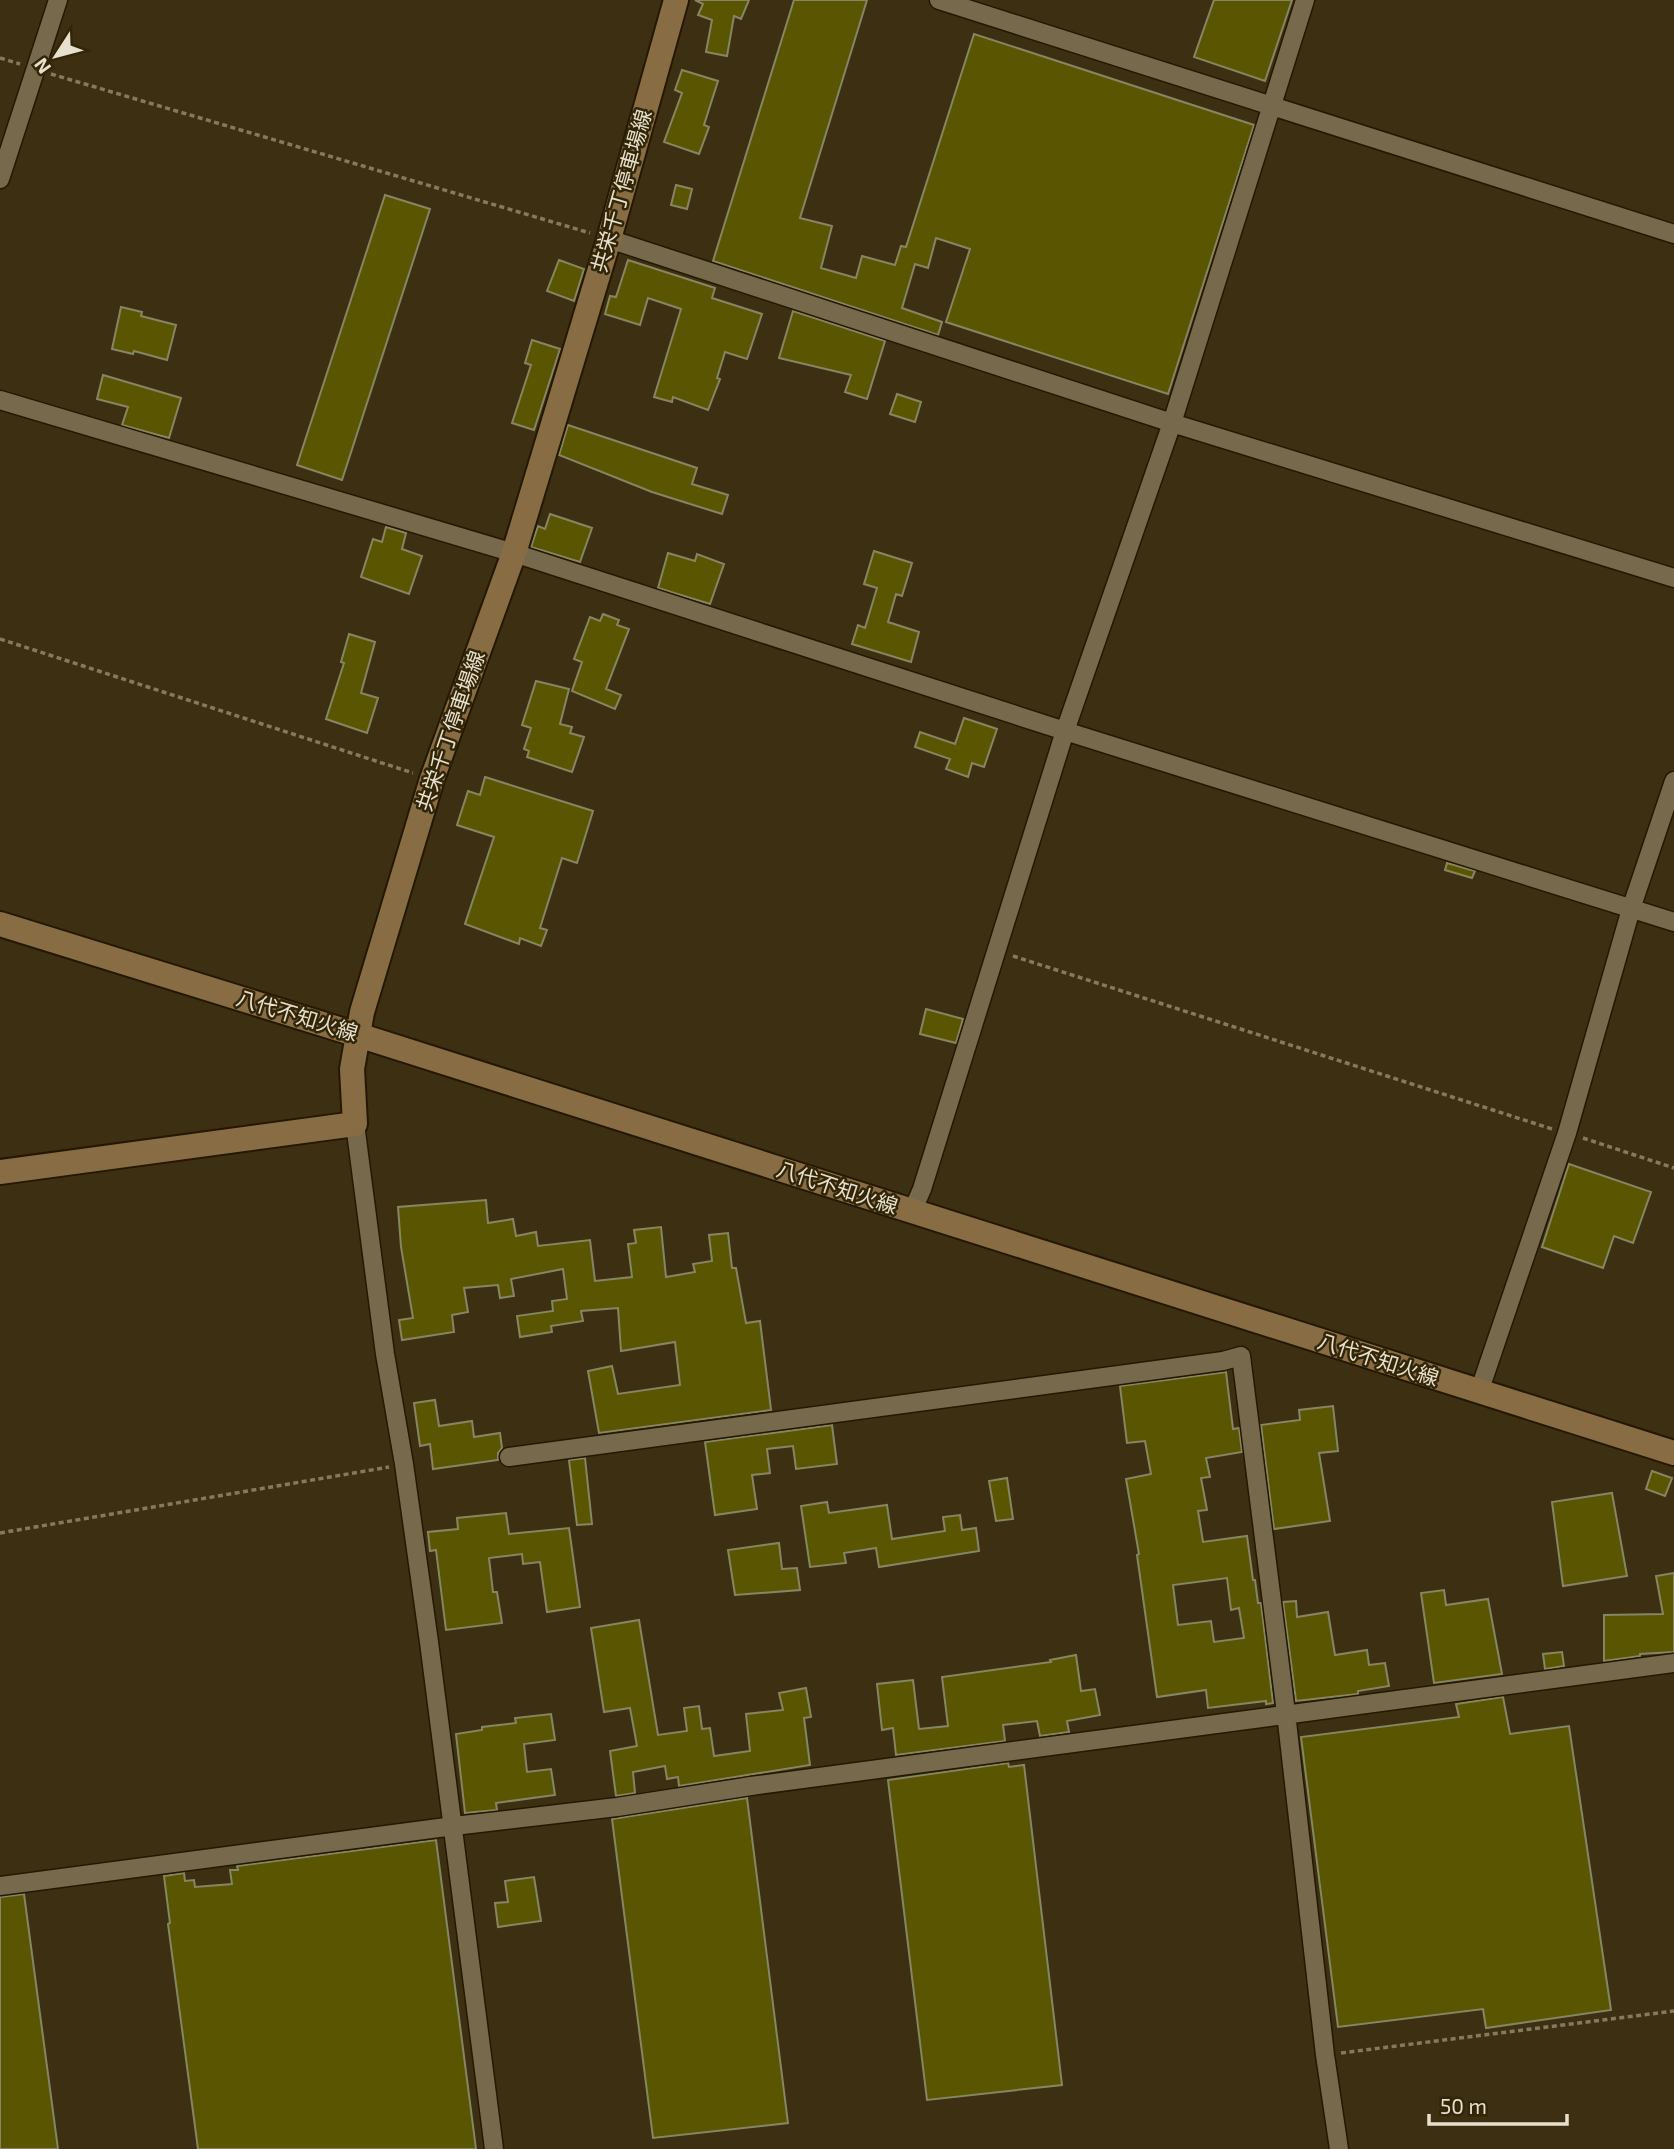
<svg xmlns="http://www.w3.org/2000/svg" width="1674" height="2149" font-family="'Exo 2','Noto Sans JP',sans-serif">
<rect width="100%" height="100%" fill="#3d3012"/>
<path fill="#5a5500" stroke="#868564" stroke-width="2" fill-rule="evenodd" d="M695,0H749L741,19L734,16L727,56L706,52L712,20L698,15L703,4Z
M794,0H867L800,218L832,226L821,268L856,278L862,256L895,265L901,246L906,247L974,34L1254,125L1168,394L946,322L970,249L936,238L928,268L915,264L902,308L942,322L938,335L713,261Z
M1214,0H1292L1265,81L1194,57Z
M682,70L718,81L704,125L709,127L699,154L664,142L682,93L675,90Z
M676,185L692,189L687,209L671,205Z
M385,195L430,209L342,480L297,465Z
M559,260L584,269L574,301L547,291Z
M628,260L715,288L712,298L762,314L747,359L725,352L717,378L720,379L708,410L673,397L672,402L654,397L681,309L648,298L640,325L605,314L610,296L616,297Z
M121,307L142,312L141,316L176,325L167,360L134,351L133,354L112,349Z
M793,311L885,341L867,399L845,392L851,375L779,358Z
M532,340L560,349L534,430L512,423L531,365L525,363Z
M103,375L181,398L169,438L122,425L128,407L97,399Z
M897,394L921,402L915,422L890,414Z
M568,425L697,468L692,484L728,495L722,514L652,492L559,455Z
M550,514L592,528L580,562L531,547L538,526L545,529Z
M386,527L406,533L402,549L422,556L409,594L361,577L373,539L382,542Z
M874,551L912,563L902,596L896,594L888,622L919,632L911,662L852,644L858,625L865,628L877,588L864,584Z
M668,553L695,561L697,554L724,564L710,604L658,588Z
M603,614L619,620L617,625L629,629L606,689L621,695L615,709L572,691L582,662L574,659L590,617L600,621Z
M349,634L375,642L361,693L378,698L367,733L326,719L344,663L341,662Z
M536,681L569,689L560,724L572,727L570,733L584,737L572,772L527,757L529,751L524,749L531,728L522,725Z
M964,718L997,729L984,767L972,763L968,777L946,769L950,759L915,747L920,732L955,744Z
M485,777L593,811L577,863L562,858L540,928L547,930L541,946L520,938L519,944L465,924L494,837L457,825L468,791L480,795Z
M1447,863L1475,871L1472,878L1445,870Z
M926,1009L963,1019L956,1043L920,1034Z
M1569,1164L1651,1192L1633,1243L1614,1236L1603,1268L1542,1247Z
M486,1200L488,1223L513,1219L516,1236L536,1232L538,1246L590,1240L595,1281L632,1277L628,1244L636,1243L634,1230L661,1227L666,1277L695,1272L693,1264L712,1261L709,1235L728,1233L732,1268H736L746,1323L760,1321L771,1410L599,1433L588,1371L612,1366L618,1394L680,1385L675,1342L621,1351L618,1308L581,1311L583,1321L551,1326L552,1332L520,1337L517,1316L553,1311L552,1301L567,1299L563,1269L511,1279L514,1296L500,1298L498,1285L464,1288L468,1312L452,1315L454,1332L402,1340L399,1320L413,1318L401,1247L398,1207Z
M1226,1372L1233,1429L1239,1428L1242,1452L1206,1458L1210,1477L1201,1478L1207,1510L1198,1511L1203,1542L1247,1536L1253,1580H1255L1258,1603H1261L1273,1703L1266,1704V1701L1208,1708L1206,1690L1157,1697L1137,1555L1139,1554L1126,1479L1151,1474L1145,1441L1127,1443L1120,1386ZM1227,1578L1231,1610L1239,1608L1244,1638L1214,1642L1211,1621L1178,1625L1173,1585Z
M435,1400L439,1426L472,1421L474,1437L500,1433L502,1448L498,1453V1460L433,1469L430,1444L420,1446L414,1403Z
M1333,1406L1338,1451L1319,1453L1330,1521L1274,1529L1261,1425L1300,1420L1299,1410Z
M832,1425L837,1464L796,1469L793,1446L767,1449L770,1473L752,1475L757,1509L715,1515L705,1442Z
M585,1458L592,1524L577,1525L569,1460Z
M1652,1471L1672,1478L1665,1496L1646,1489Z
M1007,1478L1013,1519L996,1521L989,1481Z
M1612,1493L1627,1576L1563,1586L1552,1502Z
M827,1502L829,1513L887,1505L892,1539L945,1531L943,1517L960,1515L962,1530L976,1528L979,1551L879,1567L876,1548L844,1553L846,1563L810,1567L801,1506Z
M506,1513L509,1534L569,1528L580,1607L547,1612L540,1562L523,1564L522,1554L489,1558L493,1592H497L502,1623L446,1630L436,1550L430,1551L428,1532L458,1529L457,1518Z
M779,1543L782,1569L797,1568L800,1590L735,1595L728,1550Z
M1674,1573V1652L1640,1654V1656L1604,1661V1615L1663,1614L1656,1576Z
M1444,1590L1446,1605L1488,1599L1502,1674L1434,1683L1421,1593Z
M1296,1601L1297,1617L1328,1612L1335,1655L1367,1650L1369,1665L1385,1663L1389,1686L1358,1691V1694L1296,1701L1283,1602Z
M639,1620L658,1735L687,1731L684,1708L699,1706L702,1729L710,1728L714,1756L750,1751L746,1714L783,1710L779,1693L806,1688L811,1717L804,1718L810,1765L679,1786L678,1777L667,1779L665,1766L633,1772L635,1793L616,1796L610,1751L637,1746L630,1708L604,1712L591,1628Z
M1562,1652L1564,1666L1545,1669L1543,1654Z
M1076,1655L1081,1691L1095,1689L1100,1715L1067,1721L1069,1732L1040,1736L1037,1721L1003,1725L1005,1741L896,1755L893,1728L882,1730L877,1684L913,1680L919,1729L948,1726L942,1677L1051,1662L1050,1660Z
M1503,1697L1510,1734L1569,1726L1611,2010L1486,2028L1483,2009L1338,2027L1301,1737L1459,1717L1456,1704Z
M551,1714L555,1740L524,1744L527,1772L551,1769L555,1795L496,1803L497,1810L465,1813L456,1734L482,1730V1727L516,1723L515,1718Z
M1008,1763L1009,1767L1024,1765L1062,2085L927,2100L888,1780Z
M747,1798L788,2123L653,2138L612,1819Z
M436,1840L476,2149H198L168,1924L170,1923L164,1876L184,1873L185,1881L194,1880L195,1887L232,1884L230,1870H238L237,1866Z
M534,1877L541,1921L498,1927L495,1903L508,1902L505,1881Z
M24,1894L58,2149H0V1897Z"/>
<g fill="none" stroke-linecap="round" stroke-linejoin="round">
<defs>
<path id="minor" d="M939,0L1674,234
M0,179L58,0
M609,239L1172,423L1674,578
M0,400L514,553L1065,731L1674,922
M355,1124L385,1354L404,1464L429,1642L494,2149
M912,1212L922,1189L1065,731L1172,423L1305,0
M1479,1392L1567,1133L1631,909L1674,781
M509,1457L1223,1361L1241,1356L1286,1713L1325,2055L1339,2149
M0,1886L454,1826L617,1807L751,1786L1674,1663"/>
<path id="secondary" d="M0,924L358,1035L1674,1453
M0,1172L355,1124L352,1069L362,1012L432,779L514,553L609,239L676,0"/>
</defs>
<use href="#minor" stroke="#241800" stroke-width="21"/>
<use href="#secondary" stroke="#241800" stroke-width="28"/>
<path stroke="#847961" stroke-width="3.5" stroke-dasharray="5 3.5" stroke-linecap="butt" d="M0,58L20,64
M51,74L590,233
M0,639L413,773
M1013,956L1552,1129
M1583,1138L1674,1168
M0,1533L389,1467
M1341,2053L1674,2011"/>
<use href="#minor" stroke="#77694b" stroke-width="18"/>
<use href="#secondary" stroke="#886c43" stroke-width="24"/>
</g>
<g text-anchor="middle" stroke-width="5" stroke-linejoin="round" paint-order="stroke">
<g font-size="21" fill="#e8e0cf" stroke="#322607">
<text transform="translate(622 191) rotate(-74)" y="7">共栄千丁停車場線</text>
<text transform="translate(451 731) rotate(-71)" y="7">共栄千丁停車場線</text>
<text transform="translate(297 1016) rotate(17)" y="7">八代不知火線</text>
<text transform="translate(837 1188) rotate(18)" y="7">八代不知火線</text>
<text transform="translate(1378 1360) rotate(18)" y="7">八代不知火線</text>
</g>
</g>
<g transform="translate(56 56) rotate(234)" stroke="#322607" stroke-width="5" paint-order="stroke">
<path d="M0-5L12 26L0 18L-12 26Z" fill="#e8e0cf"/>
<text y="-10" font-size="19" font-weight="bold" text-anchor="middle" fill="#e8e0cf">N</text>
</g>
<path d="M1429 2114v10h138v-10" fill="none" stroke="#e8e0cf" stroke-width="3.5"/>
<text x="1440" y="2114" font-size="21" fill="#e8e0cf" stroke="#322607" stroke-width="5" paint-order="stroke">50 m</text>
</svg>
